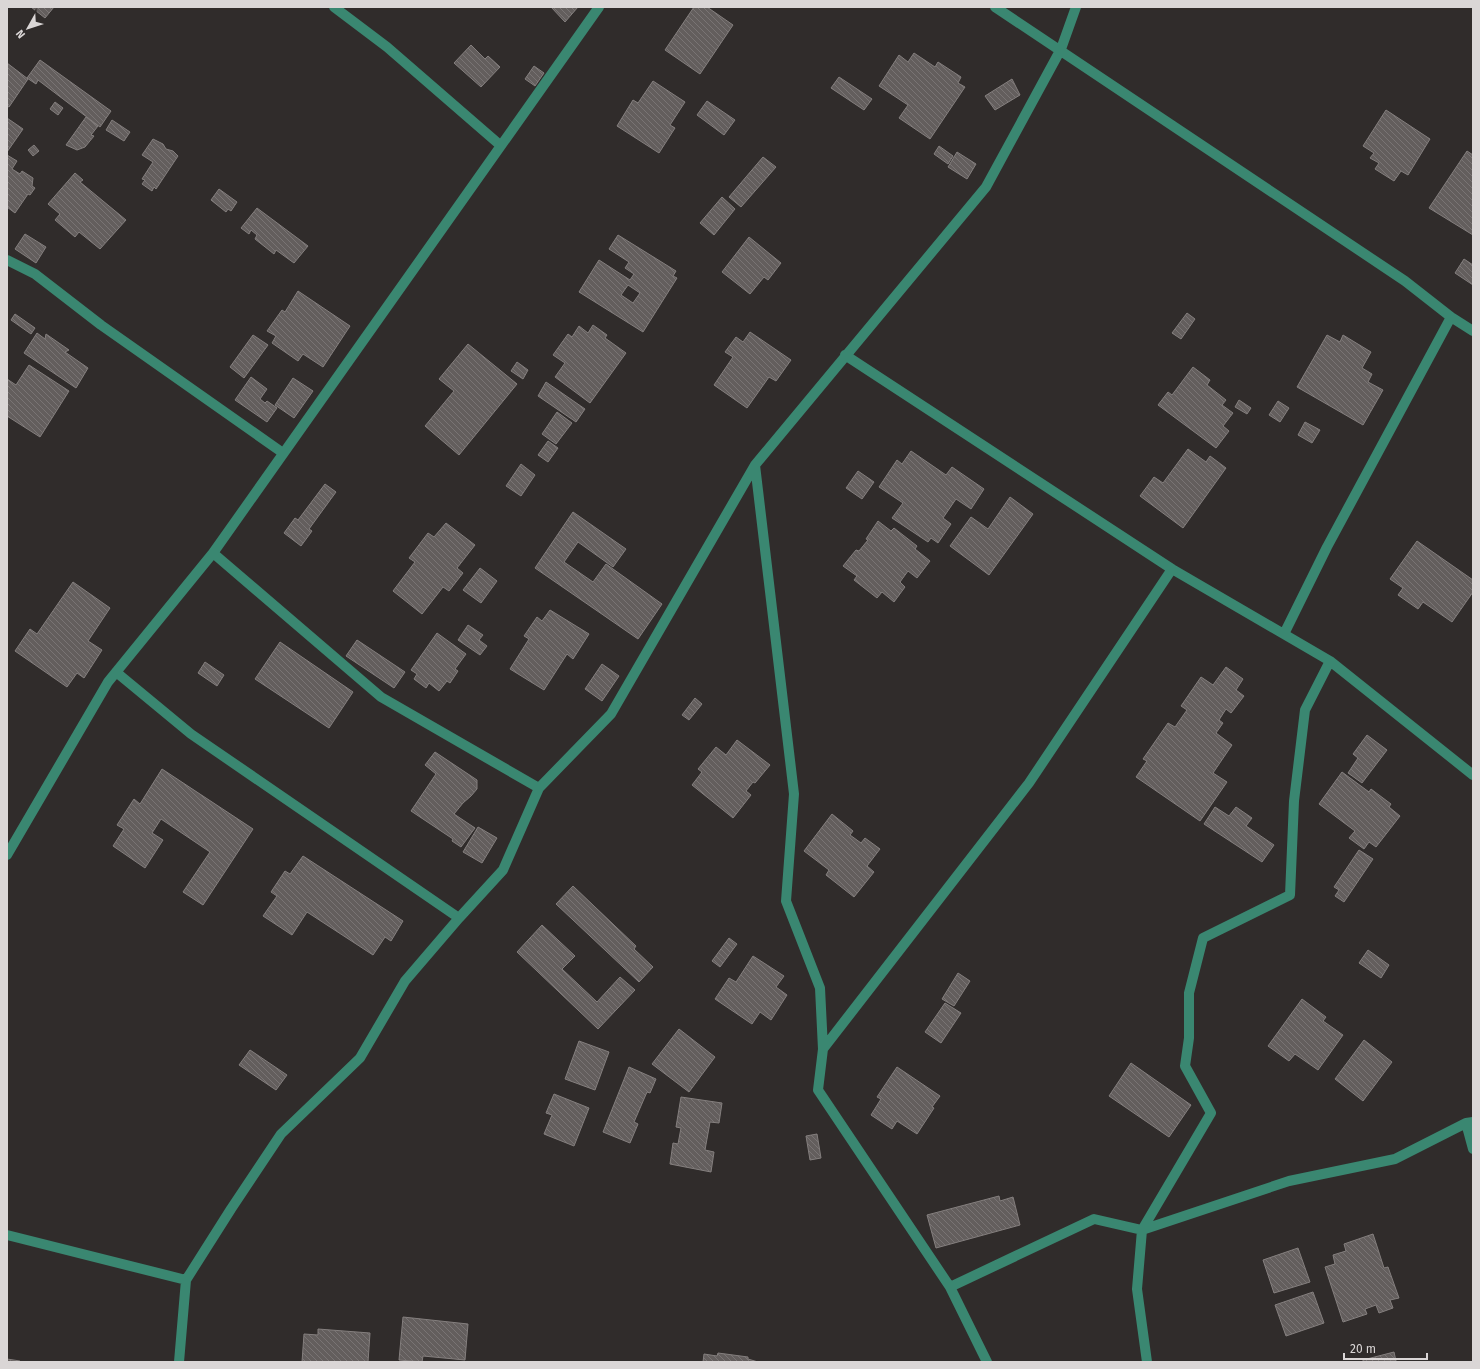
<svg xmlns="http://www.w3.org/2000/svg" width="1480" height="1369" font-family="'Fira Sans',sans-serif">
<defs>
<pattern id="building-back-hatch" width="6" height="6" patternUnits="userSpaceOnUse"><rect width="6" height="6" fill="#635e5d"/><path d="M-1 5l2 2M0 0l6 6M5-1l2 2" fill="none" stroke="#797474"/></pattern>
</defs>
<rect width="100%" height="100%" fill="#302c2b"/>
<path fill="url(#building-back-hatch)" stroke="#847f7e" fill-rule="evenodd" d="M31,7H54L45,18Z
M551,7H578L565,22Z
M694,7H707L733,25L700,74L665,50Z
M471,45L485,59L488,56L500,67L481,87L454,63Z
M914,53L935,67L938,62L961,77L958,83L965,87L930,139L899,118L908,105L879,86L899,55L908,62Z
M40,60L111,111L100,127L38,80L36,84L27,78Z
M7,63L28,79L9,107L7,106Z
M534,66L544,73L535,86L525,79Z
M839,77L872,99L864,110L831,88Z
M1012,79L1020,95L995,110L985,96Z
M653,81L685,102L670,125L675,128L659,153L617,126L633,100L638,103Z
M707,101L735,120L724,135L697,115Z
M55,102L63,108L58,115L50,109Z
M1386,110L1430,139L1408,175L1401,171L1394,181L1375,169L1379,163L1370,158L1374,153L1363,146Z
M86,117L98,126L91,135L94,136L85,147L77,150L66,145Z
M7,118L23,129L7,152Z
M112,120L130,132L124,141L106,130Z
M153,139L163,144L166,149L173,151L178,156L156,189L154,187L152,191L142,184L145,180L142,179L153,162L142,155Z
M34,145L39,151L33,156L28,150Z
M939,146L953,156L948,164L934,154Z
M1467,151L1473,155V235L1429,208Z
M957,152L976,164L967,179L948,167Z
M7,155L17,161L12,169L20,174L22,171L33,178L32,186L35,188L30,195L28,194L15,213L7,207Z
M763,157L776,167L741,207L729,197Z
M75,173L83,180L80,182L126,220L100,249L79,232L75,237L55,220L60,214L48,204Z
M219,189L237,202L231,211L228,209L226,212L211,200Z
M722,197L735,209L714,235L700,223Z
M257,208L308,246L294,263L276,250L274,254L255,239L257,235L251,230L249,234L241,228Z
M25,234L46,247L36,263L15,249Z
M618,235L676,271L673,276L677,278L643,332L579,292L599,260L630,280L634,274L625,268L629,262L609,249ZM628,285L640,293L633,303L621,295Z
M749,237L781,263L768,280L764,277L750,294L722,272Z
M1464,259L1473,265V285L1455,273Z
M298,291L350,326L323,367L303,354L298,361L272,343L276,336L267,331L282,310L285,312Z
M1187,313L1195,319L1181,339L1172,333Z
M15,314L35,328L31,334L11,320Z
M593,325L607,335L605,338L626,353L590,403L555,377L565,363L553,355L568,334L572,337L579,326L588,333Z
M750,332L791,360L776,381L769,377L747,408L714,385L733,357L725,352L736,337L743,342Z
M37,333L45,339L46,334L69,350L65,352L88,368L76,388L24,353Z
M253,335L268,345L244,378L230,367Z
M1327,335L1340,342L1343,335L1371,352L1362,368L1372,374L1368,382L1383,390L1363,425L1297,387Z
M468,344L517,384L459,455L425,426L454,391L439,379Z
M517,362L528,370L523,379L511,371Z
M29,365L69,391L40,437L7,416V379L16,385Z
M1193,367L1210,380L1207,385L1226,400L1222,405L1233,413L1223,426L1229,431L1216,448L1158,405L1168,392L1172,395Z
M251,377L267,389L260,399L265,403L267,401L277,408L267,422L235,400Z
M293,378L313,391L294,418L275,405Z
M546,382L585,409L576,422L538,396Z
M1239,400L1251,408L1247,414L1235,407Z
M1278,401L1289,408L1280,422L1269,415Z
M557,412L572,423L556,444L542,434Z
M1305,422L1320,430L1312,443L1298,435Z
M548,441L558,448L548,462L538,455Z
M1188,449L1206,462L1210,456L1226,468L1183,528L1140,496L1154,477L1163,483Z
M911,451L946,475L952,467L984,489L971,509L956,499L943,518L951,524L938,543L931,538L928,542L892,518L903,503L879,487L897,460L902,464Z
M521,464L535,475L521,496L506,486Z
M858,471L874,482L862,499L846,488Z
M325,484L336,492L309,529L312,531L301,546L284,533L295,518L298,520Z
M1010,497L1033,514L989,575L950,546L971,517L988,529Z
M573,512L626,549L613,567L578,542L564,562L593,582L606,564L662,604L638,639L535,568Z
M878,521L891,531L894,528L917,546L915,549L930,561L917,578L908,571L900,582L905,587L894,602L882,592L877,598L854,580L857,576L843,566L856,550L859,551L868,540L866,539Z
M446,523L475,545L457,568L463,573L449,591L443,587L422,614L393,591L415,562L409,558L428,533L434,537Z
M1417,541L1473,580V592L1452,622L1423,602L1418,609L1398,595L1403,588L1390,579Z
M480,568L497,581L481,603L463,590Z
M73,582L110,608L88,641L102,650L84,678L77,673L67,687L15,651L30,629L37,634Z
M550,610L589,634L573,659L567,654L544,690L510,669L529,639L524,636L537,617L542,621Z
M468,625L483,635L479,640L487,646L480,655L458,640Z
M437,633L466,654L455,669L458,671L450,683L447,681L439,691L429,683L426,688L414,679L417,674L411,670Z
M357,640L405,672L394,688L346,656Z
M280,642L353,692L329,728L255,679Z
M205,662L224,675L217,686L198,673Z
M602,664L619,676L602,701L585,689Z
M1226,667L1243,679L1236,690L1244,696L1231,713L1226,709L1219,720L1223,723L1216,733L1232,745L1213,773L1227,782L1200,821L1136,777L1147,761L1143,759L1168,723L1175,727L1187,710L1181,706L1201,677L1213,685Z
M695,698L702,704L689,720L682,715Z
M1367,735L1387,750L1362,783L1348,773L1358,758L1353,754Z
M737,740L770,765L755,783L753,782L746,791L751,795L733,818L692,785L702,772L698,769L716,747L726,755Z
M435,752L477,780V789L471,796L463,803L454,814L475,828L461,847L452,841L453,839L411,811L436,774L425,765Z
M162,769L253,829L203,905L183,892L210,852L161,819L152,833L163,840L145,868L113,846L124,829L117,825L134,799L140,804Z
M1342,772L1369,792L1371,789L1391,804L1389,807L1400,816L1376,847L1369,842L1364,849L1349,838L1355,831L1319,804Z
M1215,807L1229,816L1236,807L1252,818L1246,826L1274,845L1262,862L1204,824Z
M832,814L853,831L850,835L861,843L865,838L880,849L867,866L874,872L854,897L826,875L829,870L804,851Z
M478,827L497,838L482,863L463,852Z
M1359,850L1373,859L1344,902L1335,896L1339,890L1334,887Z
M303,856L403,921L391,941L385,937L373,955L307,912L292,935L263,916L277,896L271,892L285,871L290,874Z
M573,886L636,946L634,949L653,967L639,982L556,904Z
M542,925L575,956L562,969L597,1002L620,977L635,990L598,1029L517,952Z
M729,938L737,944L720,967L712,961Z
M1368,950L1389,965L1381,978L1359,963Z
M753,956L784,976L776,987L787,995L771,1020L760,1012L752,1024L715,999L729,978L736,982Z
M958,973L970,981L954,1006L942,999Z
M1302,999L1326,1017L1323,1021L1343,1035L1318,1070L1295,1054L1289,1061L1268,1046Z
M945,1003L961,1013L941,1043L925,1032Z
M679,1029L715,1057L689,1092L652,1064Z
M1364,1040L1392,1062L1363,1101L1335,1079Z
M579,1041L609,1052L595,1090L565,1079Z
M250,1050L287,1075L276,1090L239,1065Z
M1131,1063L1191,1105L1169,1137L1109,1096Z
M629,1067L656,1079L650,1093L647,1092L634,1122L638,1124L630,1143L603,1132Z
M897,1067L940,1096L932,1107L934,1108L917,1134L897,1121L892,1129L871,1115L881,1099L877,1097Z
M554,1094L589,1108L574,1146L544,1134L552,1115L546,1113Z
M681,1097L722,1103L719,1123L710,1122L705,1150L714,1152L711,1172L670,1164L673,1143L678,1144L681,1128L676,1127Z
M817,1134L821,1158L810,1160L806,1136Z
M999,1196L1000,1201L1013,1197L1020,1225L936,1248L927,1215Z
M1373,1234L1384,1268L1388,1267L1399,1298L1390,1300L1393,1308L1379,1313L1376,1305L1365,1309L1367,1314L1343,1322L1325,1267L1335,1264L1333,1255L1346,1251L1344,1244Z
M1298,1248L1310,1282L1274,1293L1263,1260Z
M1313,1292L1324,1323L1286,1336L1275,1305Z
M403,1317L468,1324L465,1360L423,1356L422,1362L399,1360Z
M318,1329L370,1333L368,1362H302L304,1334L318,1335Z
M1394,1352L1396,1361L1363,1362V1360Z
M718,1353L748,1357V1359L758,1362H703L704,1354L717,1356Z
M7,1359L20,1361V1362H7Z"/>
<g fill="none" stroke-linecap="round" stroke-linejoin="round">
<path stroke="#3a8771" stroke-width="10" d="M334,7L387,47L500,145
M995,7L1405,281L1451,317L1473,331
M7,260L35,274L101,325L283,453
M845,355L1172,569L1330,661L1473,775
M755,465L794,794L786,901L820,988L823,1049L818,1090L950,1287L987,1362
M213,553L381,697L539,788
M1284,634L1327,547L1451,317
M116,672L191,734L459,918
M7,855L108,682L213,553L599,7
M823,1049L1029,783L1172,569
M1466,1123L1473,1149
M7,1235L186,1280
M950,1287L1094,1219L1142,1230L1289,1181L1395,1159L1466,1123L1473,1122
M179,1362L186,1280L231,1209L281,1134L360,1058L405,981L459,918L503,870L539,788L611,714L755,465L986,187L1061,49L1076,7
M1147,1362L1137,1289L1142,1230L1211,1113L1185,1066L1189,1038V993L1203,938L1290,895L1294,801L1305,710L1330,661"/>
</g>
<rect width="1480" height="1369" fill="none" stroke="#dad6d6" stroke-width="16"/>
<g transform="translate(28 28) rotate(231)" stroke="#302c2b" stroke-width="3" paint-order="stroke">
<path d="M0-3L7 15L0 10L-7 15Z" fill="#dad6d6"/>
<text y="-6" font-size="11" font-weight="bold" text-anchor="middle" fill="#dad6d6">N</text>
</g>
<path d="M1344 1353v6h83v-6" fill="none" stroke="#dad6d6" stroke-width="2"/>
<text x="1350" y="1353" font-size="12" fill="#dad6d6" stroke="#302c2b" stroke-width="3" paint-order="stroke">20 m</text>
</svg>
